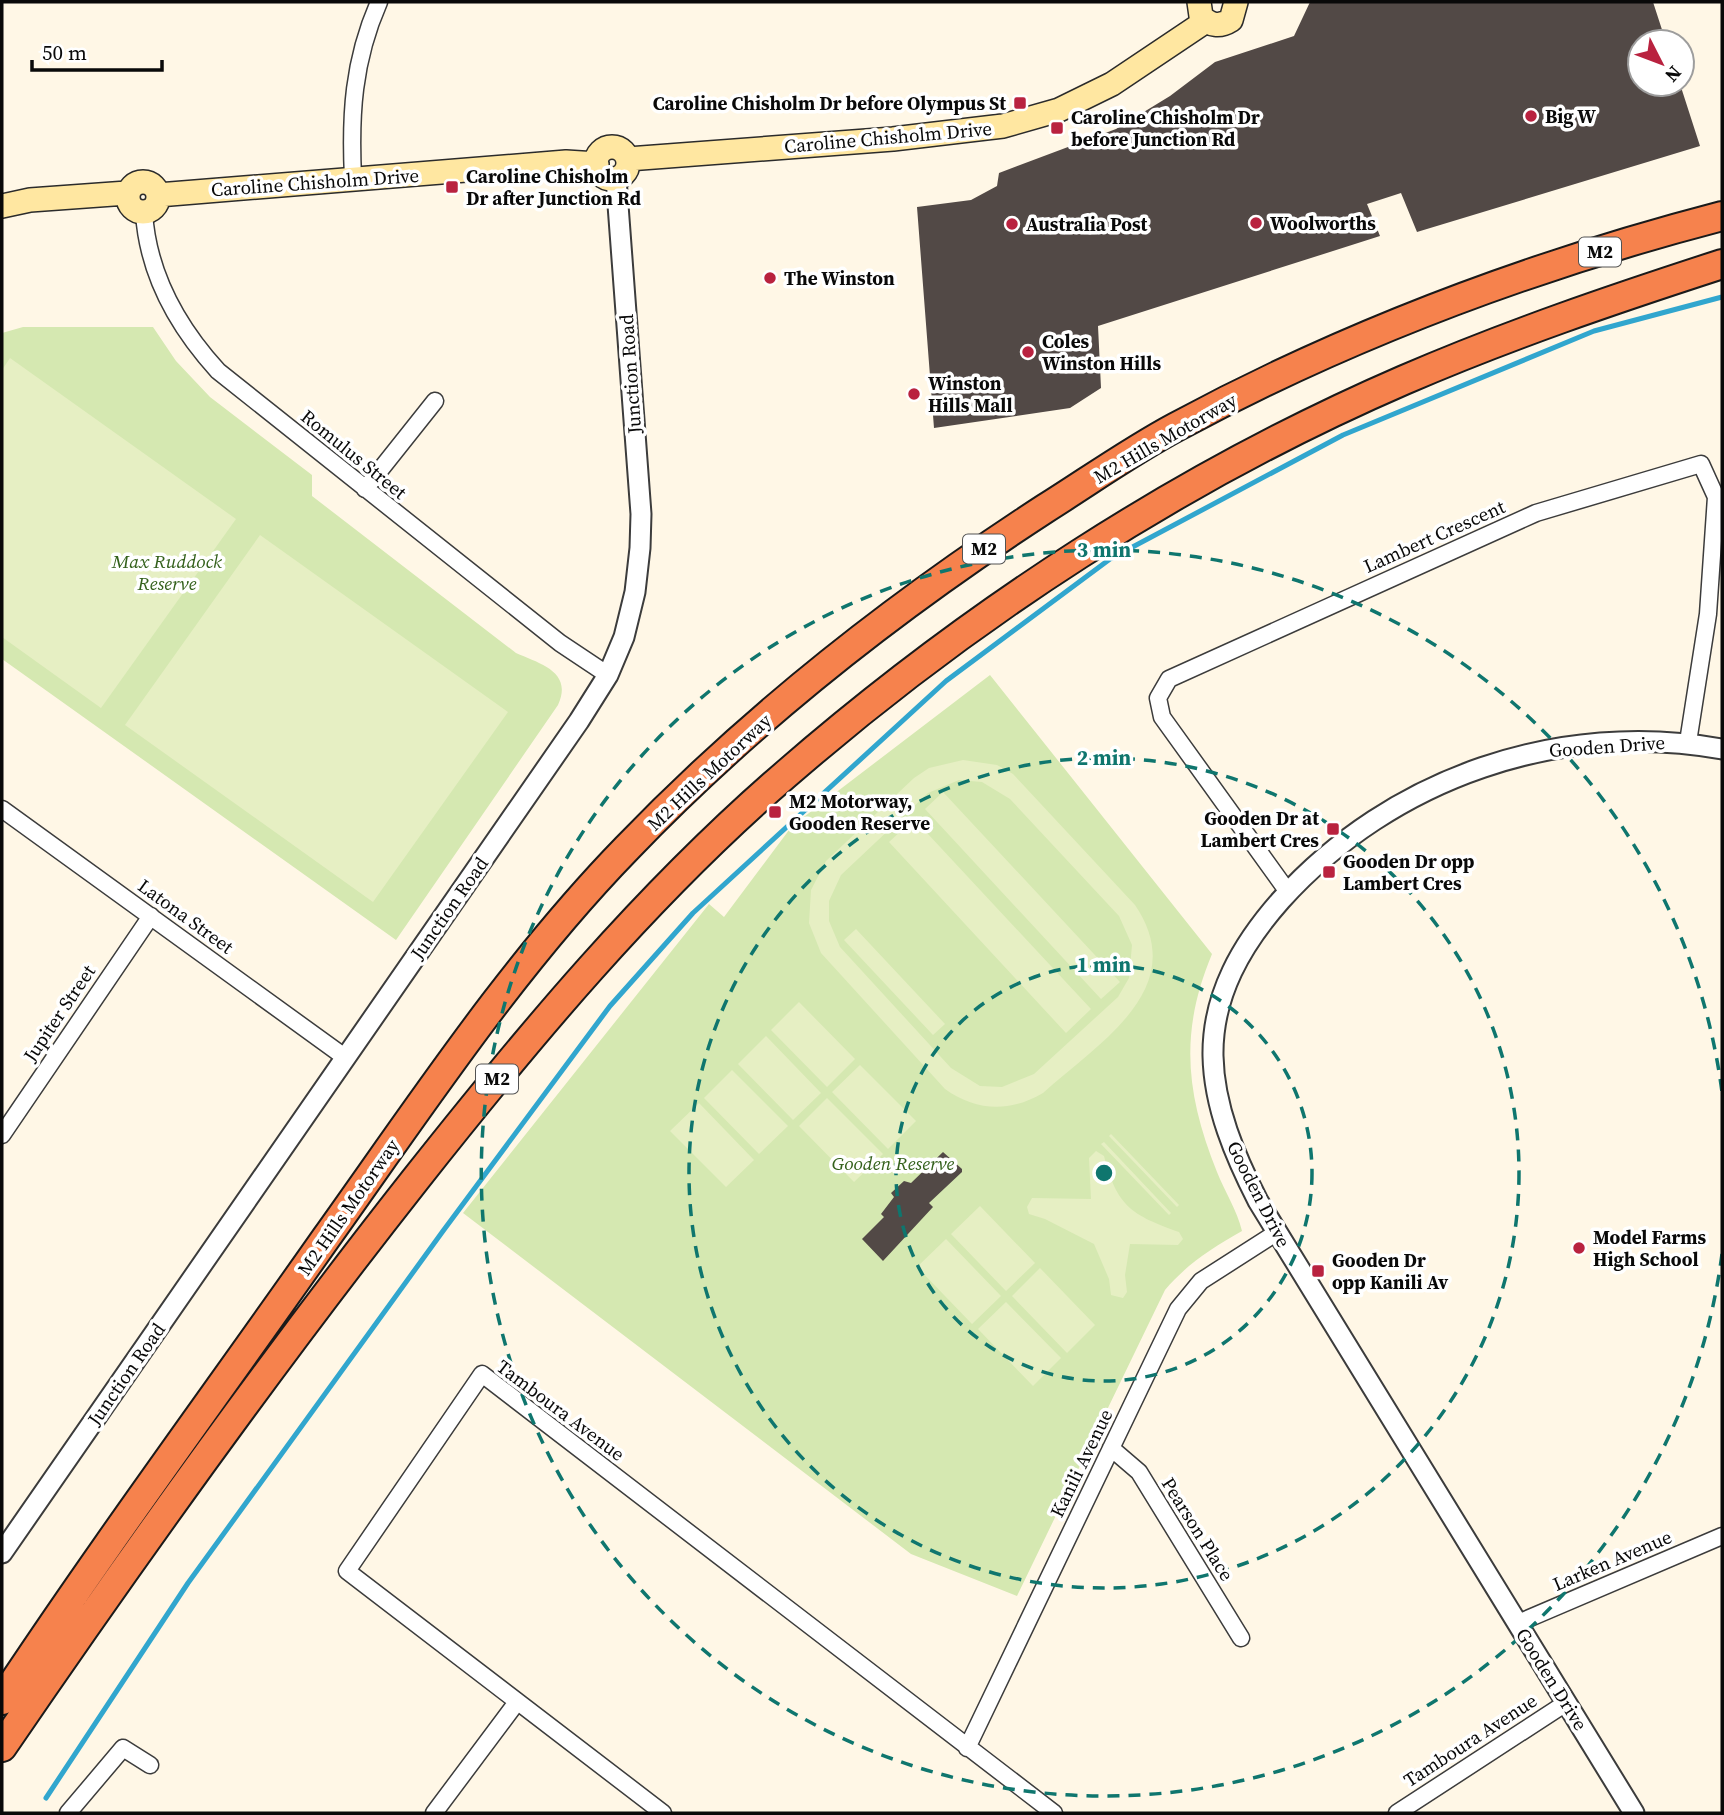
<svg xmlns="http://www.w3.org/2000/svg" width="1724" height="1815" font-family="'Source Serif 4',serif">
<rect width="100%" height="100%" fill="#fff7e6"/>
<path fill="#d5e8b1" d="M23,327H153L176,361L210,397L312,475V496L516,653C541,664 573,672 558,705L396,940L2,659V333Z
M990,675L1212,954C1179,1033 1186,1094 1217,1172C1225,1192 1237,1210 1242,1231C1212,1248 1187,1264 1165,1290L1017,1596L911,1554L463,1213L709,904L724,917L792,826Z"/>
<path fill="#e6efc3" fill-rule="evenodd" d="M10,358L236,519L101,708L2,637V370Z
M260,535L508,712L373,902L125,725Z
M963,760L997,765L1013,774L1135,905C1192,989 1098,1043 1043,1093C1009,1113 976,1111 945,1089L821,953L809,923L811,890L826,861L914,778L929,768ZM959,780L982,782L1010,799L1119,916L1132,945L1129,978L1118,997L1034,1074L1002,1087L980,1086L951,1068L840,947L829,921V901L841,875L928,793Z
M943,792L1120,982L1101,999L925,809Z
M914,819L1091,1009L1066,1033L889,842Z
M856,929L945,1024L933,1035L844,940Z
M799,1002L855,1059L827,1087L771,1030Z
M766,1036L821,1093L793,1120L738,1064Z
M860,1065L916,1121L888,1149L832,1092Z
M732,1070L788,1126L759,1154L704,1098Z
M827,1098L883,1154L854,1182L799,1126Z
M699,1103L754,1160L726,1187L670,1131Z
M1111,1134L1179,1205L1177,1207L1109,1136Z
M1104,1142L1171,1213L1169,1215L1101,1144Z
M1096,1151L1104,1156C1117,1207 1132,1215 1179,1232L1183,1239L1178,1245L1130,1244L1125,1275L1127,1292L1123,1298L1111,1295L1109,1279L1094,1244L1045,1219L1029,1214L1027,1207L1032,1198L1091,1199L1089,1158Z
M980,1206L1035,1263L1006,1291L951,1234Z
M946,1239L1001,1296L972,1324L917,1267Z
M1040,1268L1095,1325L1067,1353L1012,1296Z
M1006,1302L1061,1358L1033,1386L978,1329Z"/>
<g fill="none" stroke-linecap="round" stroke-linejoin="round">
<path stroke="#31a6ce" stroke-width="5" d="M46,1798L188,1583L443,1231L610,1006L693,913L946,681L1110,559L1343,435L1594,331L1722,297"/>
</g>
<path fill="#524946" d="M1310,2H1653L1666,42H1640V84H1680L1700,146L1417,232L1401,193L1367,204L1380,236L1098,326L1101,388L1070,408L934,428L917,207L971,200L997,186L999,173L1116,129L1170,96L1215,62L1294,36Z
M943,1152L962,1169V1172L929,1203L933,1207L883,1261L862,1239L884,1217L881,1214L894,1197L891,1193L904,1181L911,1183Z"/>
<g fill="none" stroke-linecap="round" stroke-linejoin="round">
<defs>
<path id="minor" d="M353,178C350,115 353,61 379,2
M144,213C148,275 177,326 218,371L560,643L608,675
M365,489L435,401
M2,809L346,1058
M1288,892L1162,717L1158,698L1169,679L1536,513L1701,464L1716,497L1708,614L1688,742
M2,1135L151,916
M1111,1448L1139,1472L1241,1638
M1518,1623L1722,1536
M967,1748L1178,1309L1201,1281L1276,1233
M68,1813L123,1748L150,1765
M434,1813L517,1702
M663,1813L347,1571L482,1374L1054,1813
M1397,1813L1566,1703"/>
<path id="tertiary" d="M2,1553L579,721L608,675L624,637L635,592L640,548L641,514L616,178
M1634,1813L1258,1201C1235,1156 1214,1107 1213,1056C1212,995 1242,944 1281,900C1392,777 1560,720 1722,749"/>
<path id="secondary" d="M1199,2L1201,16C1210,26 1220,27 1231,20L1236,2
M596 163a16 16 0 1 1 32 0a16 16 0 1 1-32 0Z
M628,159L893,139L1003,126L1059,110L1112,84L1206,21
M128 197a15 15 0 1 1 30 0a15 15 0 1 1-30 0Z
M158,195L566,162L597,164
M2,206L30,200L127,193"/>
<path id="motorway" d="M2,1700C106,1543 218,1392 326,1238C421,1105 513,965 627,848C752,718 895,606 1046,508C1089,481 1131,451 1176,427C1347,335 1534,265 1722,216
M2,1747C134,1554 270,1364 415,1180C528,1037 646,895 785,775C969,615 1180,477 1404,380C1508,335 1614,299 1722,264"/>
</defs>
<use href="#minor" stroke="#3c3c3c" stroke-width="19"/>
<use href="#tertiary" stroke="#3c3c3c" stroke-width="23"/>
<use href="#secondary" stroke="#2b2b2b" stroke-width="26"/>
<use href="#motorway" stroke="#1a1a1a" stroke-width="32"/>
<use href="#minor" stroke="#fff" stroke-width="16"/>
<use href="#tertiary" stroke="#fff" stroke-width="19"/>
<use href="#secondary" stroke="#ffe7a1" stroke-width="23"/>
<use href="#motorway" stroke="#f6824d" stroke-width="28"/>
</g>
<g fill="none" stroke="#0f766e" stroke-width="3.5" stroke-dasharray="12 9">
<circle cx="1104" cy="1173" r="208"/>
<circle cx="1104" cy="1173" r="415"/>
<path d="M1722 1254A623 623 0 1 1 1722 1092"/>
</g>
<g fill="#b9223f" stroke="#fff" stroke-width="2.5">
<rect x="1013" y="96" width="14" height="14" rx="3.5"/>
<circle cx="1531" cy="116" r="7"/>
<rect x="1050" y="121" width="14" height="14" rx="3.5"/>
<rect x="445" y="180" width="14" height="14" rx="3.5"/>
<circle cx="1256" cy="223" r="7"/>
<circle cx="1012" cy="224" r="7"/>
<circle cx="770" cy="278" r="7"/>
<circle cx="1028" cy="352" r="7"/>
<circle cx="914" cy="394" r="7"/>
<rect x="768" y="805" width="14" height="14" rx="3.5"/>
<rect x="1326" y="822" width="14" height="14" rx="3.5"/>
<rect x="1322" y="865" width="14" height="14" rx="3.5"/>
<circle cx="1579" cy="1248" r="7"/>
<rect x="1311" y="1264" width="14" height="14" rx="3.5"/>
</g>
<g text-anchor="middle" stroke-width="7" stroke-linejoin="round" paint-order="stroke">
<g fill="#fff" stroke="#535353" stroke-width="2">
<rect x="1579" y="237.5" width="42" height="29" rx="5"/>
<rect x="963" y="534.5" width="42" height="29" rx="5"/>
<rect x="476" y="1064.5" width="42" height="29" rx="5"/>
</g>
<g font-size="18" font-weight="bold" fill="#090909">
<text x="1600" y="258">M2</text>
<text x="984" y="555">M2</text>
<text x="497" y="1085">M2</text>
</g>
<g font-size="19" font-weight="bold" fill="#090909" stroke="#fff" text-anchor="start">
<text x="1006" y="110" text-anchor="end">Caroline Chisholm Dr before Olympus St</text>
<text x="1545" y="123">Big W</text>
<text x="1071" y="124">Caroline Chisholm Dr<tspan x="1071" dy="22">before Junction Rd</tspan></text>
<text x="466" y="183">Caroline Chisholm<tspan x="466" dy="22">Dr after Junction Rd</tspan></text>
<text x="1270" y="230">Woolworths</text>
<text x="1026" y="231">Australia Post</text>
<text x="784" y="285">The Winston</text>
<text x="1042" y="348">Coles<tspan x="1042" dy="22">Winston Hills</tspan></text>
<text x="928" y="390">Winston<tspan x="928" dy="22">Hills Mall</tspan></text>
<text x="789" y="808">M2 Motorway,<tspan x="789" dy="22">Gooden Reserve</tspan></text>
<text x="1319" y="825" text-anchor="end">Gooden Dr at<tspan x="1319" dy="22">Lambert Cres</tspan></text>
<text x="1343" y="868">Gooden Dr opp<tspan x="1343" dy="22">Lambert Cres</tspan></text>
<text x="1593" y="1244">Model Farms<tspan x="1593" dy="22">High School</tspan></text>
<text x="1332" y="1267">Gooden Dr<tspan x="1332" dy="22">opp Kanili Av</tspan></text>
</g>
<g font-size="19" fill="#090909" stroke="#fff">
<text transform="translate(888 137) rotate(-5)" y="7">Caroline Chisholm Drive</text>
<text transform="translate(315 182) rotate(-4)" y="7">Caroline Chisholm Drive</text>
<text transform="translate(630 374) rotate(-94)" y="7">Junction Road</text>
<text transform="translate(1165 438) rotate(-30)" y="7">M2 Hills Motorway</text>
<text transform="translate(354 454) rotate(39)" y="7">Romulus Street</text>
<text transform="translate(1434 536) rotate(-24)" y="7">Lambert Crescent</text>
<text transform="translate(1607 746) rotate(-4)" y="7">Gooden Drive</text>
<text transform="translate(709 772) rotate(-43)" y="7">M2 Hills Motorway</text>
<text transform="translate(449 908) rotate(-55)" y="7">Junction Road</text>
<text transform="translate(186 916) rotate(36)" y="7">Latona Street</text>
<text transform="translate(59 1013) rotate(-56)" y="7">Jupiter Street</text>
<text transform="translate(1259 1194) rotate(63)" y="7">Gooden Drive</text>
<text transform="translate(348 1207) rotate(-55)" y="7">M2 Hills Motorway</text>
<text transform="translate(126 1374) rotate(-55)" y="7">Junction Road</text>
<text transform="translate(561 1410) rotate(37)" y="7">Tamboura Avenue</text>
<text transform="translate(1081 1463) rotate(-64)" y="7">Kanili Avenue</text>
<text transform="translate(1198 1529) rotate(58)" y="7">Pearson Place</text>
<text transform="translate(1612 1560) rotate(-23)" y="7">Larken Avenue</text>
<text transform="translate(1552 1679) rotate(58)" y="7">Gooden Drive</text>
<text transform="translate(1470 1740) rotate(-33)" y="7">Tamboura Avenue</text>
</g>
<g font-size="19" font-style="italic" fill="#33601b" stroke="#fff">
<text x="167" y="568">Max Ruddock<tspan x="167" dy="22">Reserve</tspan></text>
<text x="893" y="1170">Gooden Reserve</text>
</g>
</g>
<circle cx="1104" cy="1173" r="10" fill="#0f766e" stroke="#fff" stroke-width="3.5"/>
<g font-size="21" text-anchor="middle" font-weight="bold" fill="#0f766e" stroke="#fff" stroke-width="7" stroke-linejoin="round" paint-order="stroke">
<text x="1104" y="557">3 min</text>
<text x="1104" y="765">2 min</text>
<text x="1104" y="972">1 min</text>
</g>
<rect width="1724" height="1815" fill="none" stroke="#090909" stroke-width="7"/>
<g transform="translate(1661 63) rotate(132)"><circle r="33" fill="#ffffff" stroke="#9d9d9d" stroke-width="2"/>
<path d="M0-5L12 26L0 18L-12 26Z" fill="#b9223f"/>
<text y="-10" font-size="19" font-weight="bold" text-anchor="middle" fill="#090909">N</text>
</g>
<path d="M32 60v10h130v-10" fill="none" stroke="#090909" stroke-width="3.5"/>
<text x="42" y="60" font-size="21" fill="#090909" stroke="#ffffff" stroke-width="5" paint-order="stroke">50 m</text>
</svg>
